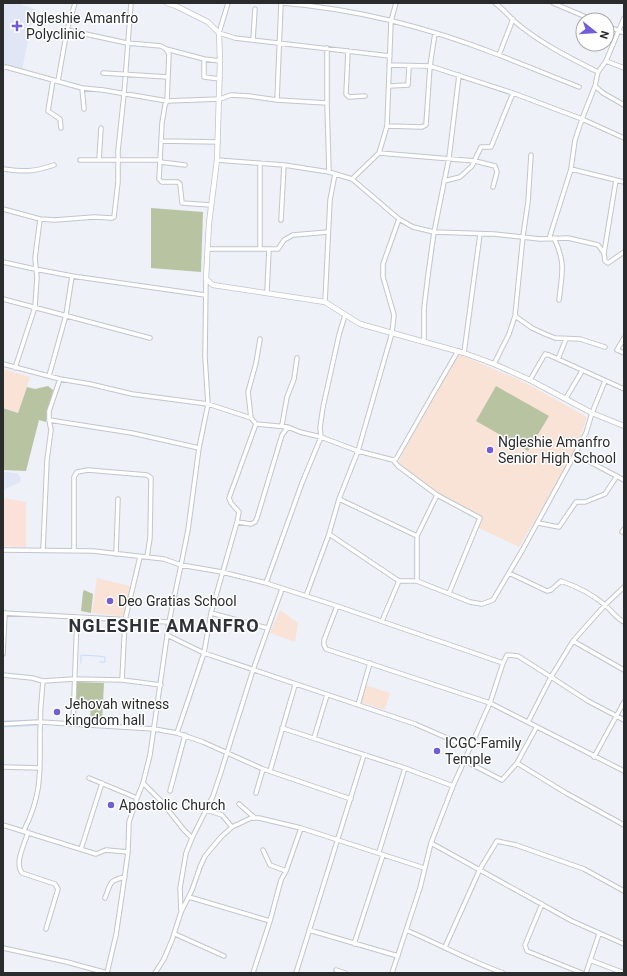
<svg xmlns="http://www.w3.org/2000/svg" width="627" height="976" font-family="Roboto,sans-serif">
<rect width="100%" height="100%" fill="#eef1f8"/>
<path fill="#e0e6f5" d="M3,3H17L35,9L21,74L3,69Z
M3,472L17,473L21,478L20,482L3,490Z"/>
<path fill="#fbe1da" d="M3,498L26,502V547L3,546Z"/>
<path fill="#f9e2d6" d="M458,354L522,381L587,417L575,452L519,547L479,528L482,519L454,505L398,464L405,449Z
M3,369L30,377L18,413L3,407Z
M97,578L130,586L124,615L119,616L92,613Z
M280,610L298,623L295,642L270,633Z
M365,685L390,693L385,710L360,702Z"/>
<path fill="#b8c4a1" d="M151,208L203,212L201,272L151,268Z
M48,386L53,390L46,422L39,420L26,471L3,470V408L18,413L27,387L35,389Z
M496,386L549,416L528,451L476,421Z
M84,590L93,594L91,613L81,611L83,592Z
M77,682L104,683L102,722H95L90,720L91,703L76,702Z"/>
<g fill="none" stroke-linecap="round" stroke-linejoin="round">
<path stroke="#c8dafd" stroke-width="1" d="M98,656L105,657V662H100
M81,663V655L97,656
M3,721L38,720
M3,727L38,725"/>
<defs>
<path id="minor" d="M228,3L219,33L235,38L390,56
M283,3C357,9 430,28 499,55L513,19
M495,3C502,8 507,14 513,20C538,42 568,57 598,72
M553,3L593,20
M607,26L624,33
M67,30L127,43L161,46L166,49L169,54L167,101L165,105L162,123L159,179L162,182H178L180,184L182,203L211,205
M253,40L255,9
M327,48V103L329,172
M166,49L204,59L220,61
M348,51L346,94L349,97L365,96
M499,55L579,87
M204,59V77L220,79
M606,61L624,68
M389,65L430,66L513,93L582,119L624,138
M3,68L6,67L82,88L103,90L167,101L220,99L231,95L249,96L277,100L327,103
M103,73L168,77
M53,80L48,111L60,119L61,128
M58,81L67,30L75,3
M389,86L408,85L409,66
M595,86L603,93L624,105
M82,88L84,109
M277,100L281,3
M387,126L422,127L426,125L430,66L435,33
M161,141L218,142
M379,153L475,161L495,166L497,172L493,187
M80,160H160
M99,160L101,128
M217,160L284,165L329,172L352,179L399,219L413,227L434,232L494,234L540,239L568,238L594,244L598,245L604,253
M160,162L185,165
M3,169C25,172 33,172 54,165
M571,169L624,182
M352,179L379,153L387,126L391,21L396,3
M616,180L604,253L605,261L608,263L624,252
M444,181L460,177L472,166L481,147H491L513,93
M3,209L40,219L55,220L94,217L112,218L114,217L118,182V151L124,94L131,3
M281,220L284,165
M554,238C566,263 562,273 559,300
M549,239L571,169L575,140L582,119L595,86L598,72L606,61L624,18
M208,249H278L284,240L293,235L328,232
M260,249V163
M3,262L30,268L72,276L205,295
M267,292L269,249
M3,299L150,338
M325,302L330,200L335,174
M515,316L532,328L545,334L555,338L580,339L605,347
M624,338L617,350L624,353
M424,342V308L428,275L434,232L449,158L459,75
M464,353L480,234
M558,359L566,339
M3,364L60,379L90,384L132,394L208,404L251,418L256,424L288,427L300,432L321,437L358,451L393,460L396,459L433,394L458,351
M494,364L509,334L515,316L523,236L528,202L531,155
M15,368L35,307L37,277L35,258L40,219
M49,376L66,315L72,276
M60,379L49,411V420L132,433L199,448
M530,380L545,354L549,355L624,389
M566,398L582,371
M251,418L248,392L256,363L260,339
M282,425L287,397L294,379L297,358
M575,454L624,480
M437,495L480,518L449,593
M339,499L417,536L437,495L398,466L393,460
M237,522L251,524L255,522L257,518L282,435L288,427
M538,523L559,527L576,502H585L605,494L617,476
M622,532L624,529
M329,534L399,581H417L470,602L482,604L493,600L523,549L575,454L586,433L592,413L605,381
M417,536V581
M3,550L93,551L164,559L181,565L222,572L266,583L337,606L503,663L507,655L518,656L551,677L573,641L605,605L624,587
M43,550L47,460L51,430L49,420
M74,550V477L77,472L88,470L147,475L151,478L150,538L147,557
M116,554L118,499
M509,573L547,591L551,590L561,581C576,586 593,595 605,605C612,611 616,618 624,622
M266,583L302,483L321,437L320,428L323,407L339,335L345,315
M306,596L329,534L339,499L358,451L392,333L394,315L383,277V264L399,219
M337,606L324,640V645L326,649L490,703L624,771
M3,613L169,622
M211,613L267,628
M382,621L399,581
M167,635L204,653L415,724L470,748
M573,641L624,670
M3,654L5,613
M3,675L32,678L43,681L74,679L122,680L161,685
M122,680L125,620L140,557
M358,705L370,663
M528,722L551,677L588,701L624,720
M3,724L40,722L154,729L177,733L203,742L263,769L351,799
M73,724L77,617
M282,728L405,768L453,786
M177,733L204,653L211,613L237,522L239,512L231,503L229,498L256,424
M314,738L327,695
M594,757L624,702
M465,761L502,780L517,763L536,728
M517,763L566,793L624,825
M3,767L40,768
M270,771L295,685
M89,778L137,798
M143,783L161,801L184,830L192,838
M170,791L185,735
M256,793L263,769
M239,804L255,818
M206,810L222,815L232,827
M3,825L96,854L106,850L128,852
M24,830C42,795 40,772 40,734C40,716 41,699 43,681
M28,832C25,844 14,862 22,873L55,884L58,889L46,929
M431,843L572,921L624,944
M81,849L102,783
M263,850L270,865L286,871
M379,852L405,768
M189,897L270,921
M105,898C111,883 108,881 125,877
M542,904L525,945L527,951L582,973
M181,912L180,888L186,853L192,838L213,796L221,772L253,670L282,589
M309,930L398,956
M406,930C439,944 470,961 503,973
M175,934L224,956
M354,944L383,855
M445,947L480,869L497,841L516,845L584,869L624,891
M3,948L67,962L107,973
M590,960L624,973
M336,970L345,973
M107,973L116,935L122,895L128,852L129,822L137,798L143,783L150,755L169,622L181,565L188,530L199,448L208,404L205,357L206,279
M155,973L164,959L172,940L181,912L192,890L200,867L205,856L221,837L232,827L251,818H259L301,828L424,868
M253,973L270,921L281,880L286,871L301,828
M296,973L364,755
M392,973L420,888L431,843L453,786L490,703L503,663
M586,973L599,934"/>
<path id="tertiary" d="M167,3L176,6L208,22L219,33L220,61L217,160L209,223L206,279L213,285L325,302L360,324L464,353L494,364L530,380L592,413L624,426"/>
</defs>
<use href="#minor" stroke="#c1c5cc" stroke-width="5.5"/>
<use href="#tertiary" stroke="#c1c5cc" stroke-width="6"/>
<use href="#minor" stroke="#fff" stroke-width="3.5"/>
<use href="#tertiary" stroke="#fff" stroke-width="4.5"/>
</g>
<g fill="#715dd7" stroke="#fff" stroke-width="1.5">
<path d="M15 20h4v4h4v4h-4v4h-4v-4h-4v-4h4z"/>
<circle cx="490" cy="450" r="4"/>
<circle cx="110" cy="601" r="4"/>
<circle cx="57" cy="712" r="4"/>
<circle cx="437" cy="751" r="4"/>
<circle cx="111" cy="805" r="4"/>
</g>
<g text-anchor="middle" stroke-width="3" stroke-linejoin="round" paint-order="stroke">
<g font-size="14" fill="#292b2d" stroke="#fff" text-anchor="start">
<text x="26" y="23">Ngleshie Amanfro<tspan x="26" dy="16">Polyclinic</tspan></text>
<text x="498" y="447">Ngleshie Amanfro<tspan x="498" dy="16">Senior High School</tspan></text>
<text x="118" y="606">Deo Gratias School</text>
<text x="65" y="709">Jehovah witness<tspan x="65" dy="16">kingdom hall</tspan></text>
<text x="445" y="748">ICGC-Family<tspan x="445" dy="16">Temple</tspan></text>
<text x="119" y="810">Apostolic Church</text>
</g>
<g font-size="18" font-weight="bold" letter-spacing="1" fill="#2e3137" stroke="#fff">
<text x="164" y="632">NGLESHIE AMANFRO</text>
</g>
</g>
<rect width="627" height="976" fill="none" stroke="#292b2d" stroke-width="8"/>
<g transform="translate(595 32) rotate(107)"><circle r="19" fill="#ffffff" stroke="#a9aaab"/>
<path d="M0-3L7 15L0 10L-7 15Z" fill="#715dd7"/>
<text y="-6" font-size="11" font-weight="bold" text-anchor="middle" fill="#292b2d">N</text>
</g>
</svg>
